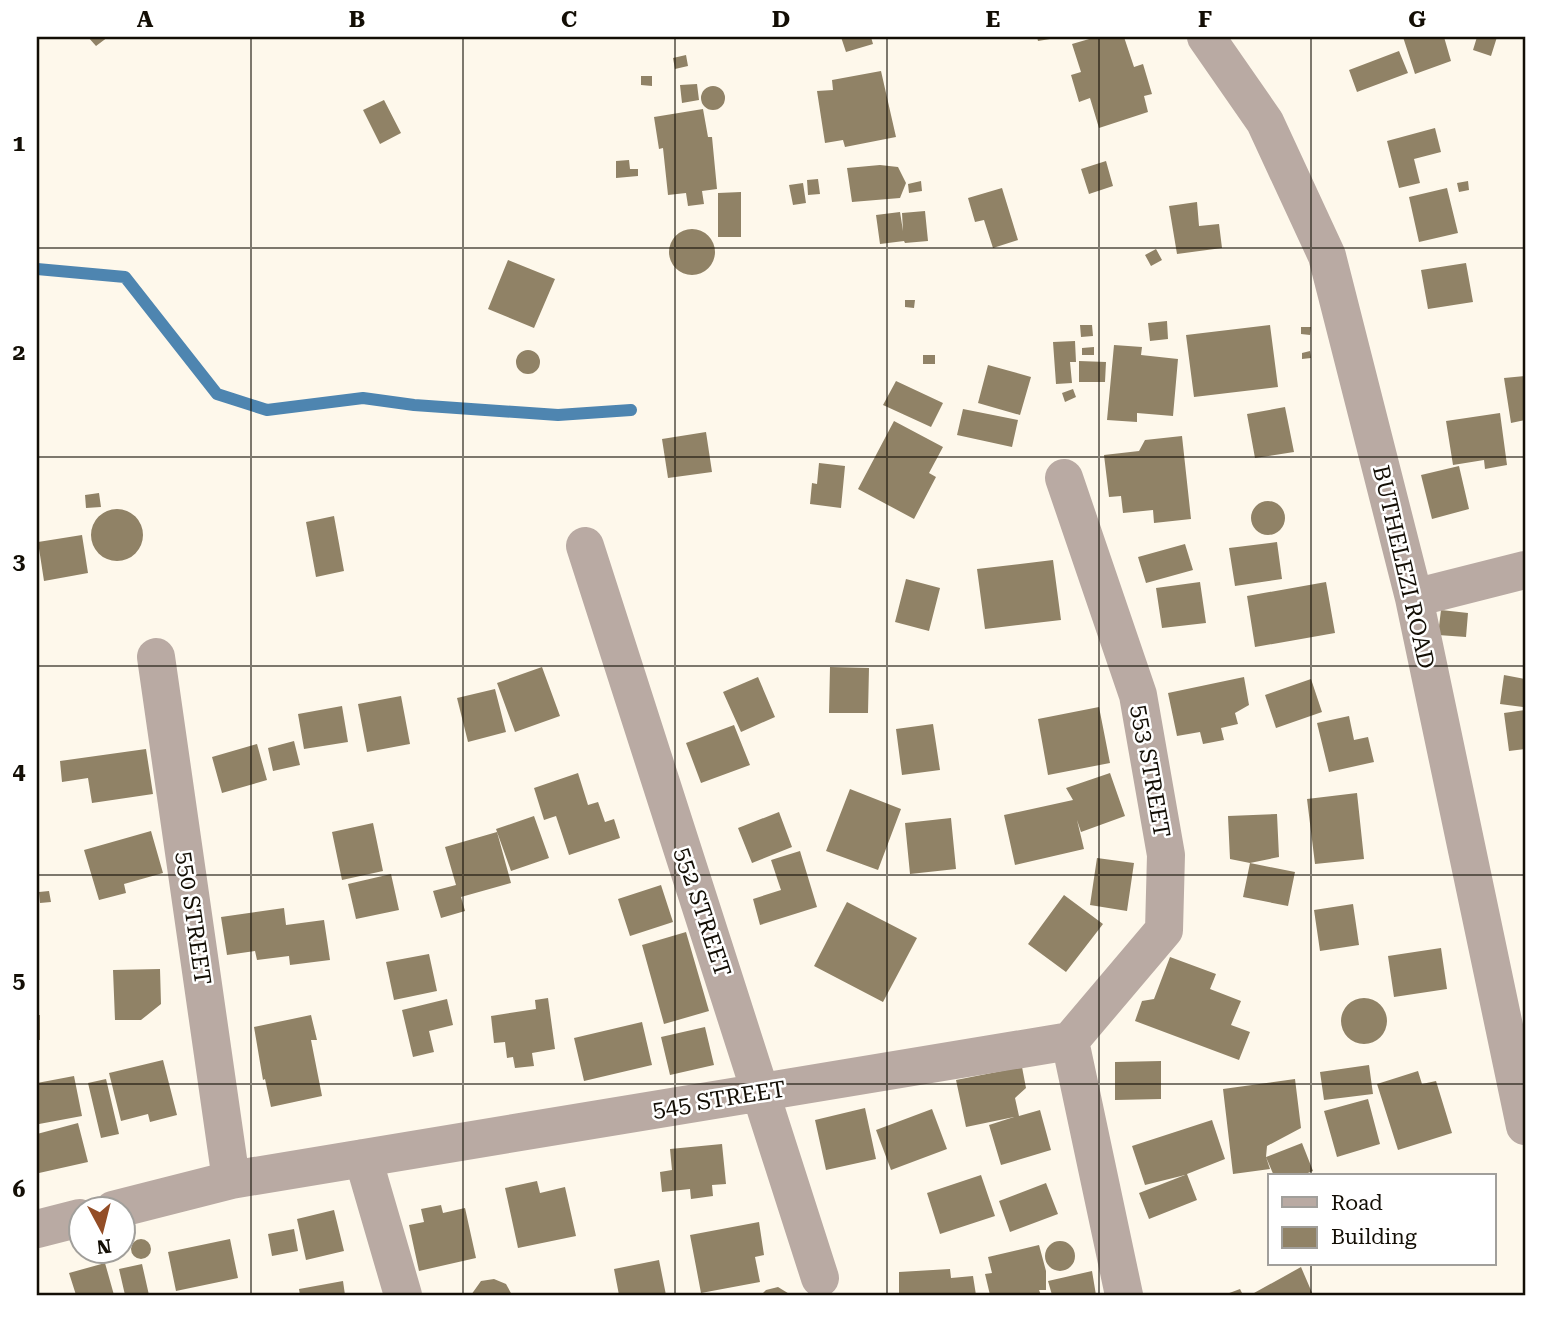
<svg xmlns="http://www.w3.org/2000/svg" width="1562" height="1332" font-family="'Roboto Serif',serif">
<rect width="100%" height="100%" fill="#fef8eb"/>
<g fill="none" stroke-linecap="round" stroke-linejoin="round">
<path stroke="#4e85b0" stroke-width="12" d="M37,269L125,277L217,394L267,410L363,398L414,405L558,415L631,410"/>
</g>
<path fill="#908266" d="M88,37H108L96,46Z
M841,37H871L873,44L846,52Z
M1037,37H1056V38L1038,41Z
M1096,37H1124L1134,67L1143,64L1152,94L1144,96L1148,112L1099,128L1090,98L1079,102L1071,75L1081,72L1072,44Z
M1403,37H1444L1451,61L1415,74Z
M1477,37H1497L1491,56L1473,50Z
M1399,51L1408,73L1357,92L1349,70Z
M686,55L688,66L675,69L673,58Z
M881,71L896,137L845,147L843,140L825,143L817,91L833,90L832,80Z
M641,76H652V86L641,85Z
M697,84L699,100L682,103L680,85Z
M701 98a12 12 0 1 1 24 0a12 12 0 1 1-24 0Z
M384,100L401,133L380,144L363,110Z
M703,109L708,137H712L717,189L702,191L704,204L688,206L686,193L668,195L663,148L659,149L654,117Z
M1435,128L1441,152L1414,159L1420,183L1399,188L1387,141Z
M629,160L630,169H638V176L616,178V161Z
M1106,161L1113,186L1089,194L1081,169Z
M880,165L898,167L906,183L900,198L852,202L847,168Z
M818,179L820,194L808,195L807,180Z
M921,181L922,191L909,193L908,184Z
M1468,181L1469,190L1459,192L1457,183Z
M803,183L806,203L793,205L789,185Z
M1002,188L1018,240L993,248L984,220L975,222L968,198Z
M1447,188L1458,233L1419,242L1409,197Z
M741,192V237H718V193Z
M1197,202L1199,226L1219,224L1222,248L1177,254L1169,206Z
M925,211L928,241L905,243L904,241L880,244L876,215L900,212L903,231L902,213Z
M669 252a23 23 0 1 1 46 0a23 23 0 1 1-46 0Z
M1156,249L1162,260L1151,266L1145,255Z
M508,260L555,279L534,328L488,309Z
M1466,263L1473,302L1428,309L1421,270Z
M905,300H915L914,308L905,307Z
M1167,321L1168,339L1150,341L1148,323Z
M1080,325H1092L1093,336L1081,337Z
M1270,325L1278,387L1194,397L1186,335Z
M1301,327H1311L1310,335L1301,334Z
M1075,341L1076,362H1070L1072,383L1056,384L1053,342Z
M1114,345L1142,347L1141,355L1178,359L1173,416L1137,413V422L1107,420Z
M1094,347V355H1082V348Z
M516 362a12 12 0 1 1 24 0a12 12 0 1 1-24 0Z
M1310,351L1311,358L1302,359V353Z
M923,355H935V364H923Z
M1079,361L1106,362L1105,382H1079Z
M988,365L1031,377L1020,415L978,403Z
M1525,376V420L1511,423L1504,378Z
M896,381L943,403L931,427L883,405Z
M1073,389L1076,397L1065,402L1062,393Z
M1285,407L1294,452L1255,458L1247,414Z
M963,409L1018,420L1012,447L957,435Z
M1500,413L1507,465L1485,469L1484,460L1453,465L1446,421Z
M894,421L943,447L929,473L936,477L914,519L858,489Z
M706,432L712,472L668,478L662,439Z
M1182,436L1191,519L1154,523L1153,510L1123,513L1121,496L1109,497L1104,455L1139,451L1145,440Z
M819,463L845,466L841,508L810,504L812,483L817,484Z
M1459,466L1469,509L1432,519L1421,475Z
M99,493L101,507L86,508L85,495Z
M1251 518a17 17 0 1 1 34 0a17 17 0 1 1-34 0Z
M91 535a26 26 0 1 1 52 0a26 26 0 1 1-52 0Z
M334,516L344,571L316,577L306,522Z
M82,535L88,573L44,581L38,542Z
M1277,542L1282,579L1235,586L1229,548Z
M1185,544L1193,570L1146,583L1138,557Z
M1053,560L1061,620L985,629L977,569Z
M906,579L940,588L929,631L895,622Z
M1200,582L1206,623L1162,628L1156,588Z
M1326,582L1335,633L1255,647L1247,596Z
M1441,610L1468,613L1466,637L1438,635Z
M542,667L560,716L515,732L497,683Z
M830,667L869,668L868,713H829Z
M1504,675L1525,679L1523,707L1500,704Z
M758,677L775,717L741,732L723,692Z
M1244,677L1249,705L1235,713L1238,724L1221,728L1224,740L1203,744L1200,732L1177,736L1168,693Z
M1311,679L1322,712L1276,728L1265,695Z
M495,689L506,732L468,742L457,698Z
M401,696L410,744L367,752L358,704Z
M342,706L348,742L304,749L298,714Z
M1099,707L1110,763L1048,775L1038,719Z
M1525,710V749L1509,751L1504,713Z
M1349,716L1354,740L1368,737L1374,762L1329,772L1317,723Z
M933,724L940,770L902,775L896,729Z
M734,725L750,765L701,783L686,743Z
M294,741L300,765L273,771L268,748Z
M257,744L267,780L222,793L212,757Z
M146,749L153,794L92,803L88,778L62,782L60,761Z
M578,773L588,805L598,802L605,822L614,819L620,838L569,855L556,816L544,820L534,788Z
M1110,773L1125,816L1081,832L1077,820L1084,849L1015,865L1004,815L1073,800L1066,788Z
M850,789L901,809L878,870L826,851Z
M1357,793L1364,859L1315,864L1307,799Z
M779,812L792,847L752,863L738,828Z
M1277,814L1279,857L1250,863L1295,872L1288,906L1243,897L1250,863L1230,859L1228,816Z
M534,816L549,858L511,871L496,829Z
M951,818L956,869L910,874L905,823Z
M373,823L383,871L342,880L332,832Z
M151,831L163,873L124,884L126,893L99,900L84,850Z
M497,832L511,883L461,897L465,911L441,918L433,891L456,885L445,847Z
M800,851L817,907L760,925L753,899L781,890L771,860Z
M1097,858L1134,863L1127,911L1090,905Z
M391,874L399,910L356,919L348,884Z
M661,885L673,922L630,936L618,899Z
M49,891L51,902L40,903L39,892Z
M1064,895L1103,924L1066,972L1028,944Z
M847,902L917,938L883,1002L814,966Z
M1353,904L1359,945L1320,951L1314,910Z
M284,908L286,925L324,920L330,960L290,965L289,956L257,960L255,951L227,955L221,917Z
M686,932L709,1011L664,1024L642,945Z
M1441,948L1447,989L1394,997L1388,956Z
M429,954L437,991L394,1000L386,962Z
M1170,957L1216,974L1210,989L1241,1001L1231,1025L1250,1032L1239,1060L1135,1021L1142,1001L1154,999Z
M160,969L161,1004L141,1020H115L113,970Z
M548,998L555,1049L532,1053L534,1066L515,1068L513,1057L507,1058L505,1042L494,1043L491,1016L536,1009L535,1000Z
M1341 1021a23 23 0 1 1 46 0a23 23 0 1 1-46 0Z
M447,999L453,1025L429,1031L434,1052L413,1057L402,1010Z
M37,1015H40V1040H37Z
M311,1015L317,1040H311L322,1096L271,1107L265,1079L263,1080L254,1027Z
M642,1022L652,1065L584,1081L574,1038Z
M705,1027L714,1065L670,1075L661,1037Z
M163,1060L177,1115L150,1122L148,1114L121,1121L109,1073Z
M1161,1061V1099L1115,1100V1062Z
M1369,1065L1373,1094L1324,1100L1320,1072Z
M1022,1067L1026,1088L1015,1098L1019,1116L1040,1110L1051,1150L1001,1165L989,1125L1014,1117L966,1127L956,1080Z
M1418,1071L1422,1084L1436,1081L1452,1133L1398,1150L1377,1084Z
M74,1076L82,1116L39,1124L37,1083Z
M106,1079L119,1134L101,1138L88,1083Z
M1295,1079L1301,1128L1267,1146L1266,1157L1270,1169L1233,1174L1223,1089Z
M1368,1099L1380,1144L1337,1157L1324,1111Z
M865,1108L876,1159L826,1170L815,1120Z
M932,1109L947,1149L891,1170L876,1130Z
M1212,1120L1225,1159L1187,1174L1197,1200L1149,1219L1139,1193L1185,1175L1145,1185L1132,1146Z
M78,1123L88,1162L39,1173L37,1163V1134Z
M1302,1143L1313,1171L1300,1176H1274L1266,1157Z
M722,1144L726,1184L712,1185L713,1196L691,1199L690,1189L662,1192L660,1172L672,1170L670,1149Z
M981,1175L995,1216L940,1234L927,1193Z
M537,1181L540,1193L565,1187L576,1236L518,1248L505,1188Z
M1046,1183L1058,1214L1010,1232L999,1201Z
M441,1205L443,1213L465,1208L476,1258L419,1271L409,1225L424,1222L421,1209Z
M334,1210L344,1251L306,1260L297,1219Z
M759,1222L764,1255L755,1257L760,1282L701,1293L690,1235Z
M294,1229L298,1251L272,1256L268,1234Z
M131 1249a10 10 0 1 1 20 0a10 10 0 1 1-20 0Z
M230,1239L238,1278L176,1291L168,1252Z
M1045 1256a15 15 0 1 1 30 0a15 15 0 1 1-30 0Z
M1039,1245L1046,1271V1290H1039L1041,1295H990L985,1274L992,1273L988,1257Z
M659,1260L666,1295H619L614,1269Z
M105,1263L114,1295H76L69,1273Z
M142,1264L149,1295H125L119,1269Z
M1301,1267L1313,1295H1255L1254,1293Z
M950,1269L951,1278L973,1276L976,1295H899V1272Z
M1092,1271L1096,1295H1052L1048,1281Z
M494,1279L506,1284L512,1295H471L481,1281Z
M343,1281L345,1295H300L299,1289Z
M778,1287L791,1295H761L766,1290Z
M1240,1289L1243,1295H1224Z"/>
<g fill="none" stroke-linecap="round" stroke-linejoin="round">
<path stroke="#b9aaa3" stroke-width="38" d="M1206,37L1265,122L1327,256L1414,598L1525,1126
M1064,478L1138,695L1166,855L1164,930L1070,1041
M585,546L820,1278
M1414,598L1525,570
M156,657L231,1180
M1070,1041L1124,1295
M363,1158L403,1295
M113,1210L231,1180L1070,1041
M37,1229L80,1218"/>
</g>
<path fill="none" stroke="#130e05" stroke-width="2" stroke-opacity="0.55" d="M251,37V1295M463,37V1295M675,37V1295M887,37V1295M1099,37V1295M1311,37V1176M37,248H1525M37,457H1525M37,666H1525M37,875H1525M37,1084H1525M1311,1264V1295"/>
<g text-anchor="middle" stroke-width="5" stroke-linejoin="round" paint-order="stroke">
<g font-size="23" fill="#130e05" stroke="#fff">
<text transform="translate(1404 567) rotate(77)" y="8">BUTHELEZI ROAD</text>
<text transform="translate(1151 771) rotate(80)" y="8">553 STREET</text>
<text transform="translate(703 912) rotate(72)" y="8">552 STREET</text>
<text transform="translate(194 918) rotate(82)" y="8">550 STREET</text>
<text transform="translate(719 1099) rotate(-9)" y="8">545 STREET</text>
</g>
</g>
<rect width="1562" height="1332" fill="none" stroke="#ffffff" stroke-width="77"/>
<rect x="1268" y="1174" width="228" height="91" fill="#ffffff" stroke="#a19f9b" stroke-width="2"/>
<rect x="1282" y="1197" width="35" height="10" fill="#b9aaa3" stroke="#a19f9b" stroke-width="2"/>
<text x="1331" y="1210" font-size="21" fill="#130e05">Road</text>
<rect x="1282" y="1227" width="35" height="21" fill="#908266" stroke="#a19f9b" stroke-width="2"/>
<text x="1331" y="1244" font-size="21" fill="#130e05">Building</text>
<g transform="translate(102 1230) rotate(173)"><circle r="33" fill="#ffffff" stroke="#a19f9b" stroke-width="2"/>
<path d="M0-5L12 26L0 18L-12 26Z" fill="#934d26"/>
<text y="-10" font-size="19" font-weight="bold" text-anchor="middle" fill="#130e05">N</text>
</g>
<rect x="38" y="38" width="1486" height="1256" fill="none" stroke="#130e05" stroke-width="2.5"/>
<g font-size="23" text-anchor="middle" font-weight="bold" fill="#130e05">
<text x="145" y="27">A</text>
<text x="357" y="27">B</text>
<text x="569" y="27">C</text>
<text x="781" y="27">D</text>
<text x="993" y="27">E</text>
<text x="1205" y="27">F</text>
<text x="1417" y="27">G</text>
<text x="19" y="151">1</text>
<text x="19" y="360">2</text>
<text x="19" y="569">3</text>
<text x="19" y="779">4</text>
<text x="19" y="988">5</text>
<text x="19" y="1197">6</text>
</g>
</svg>
